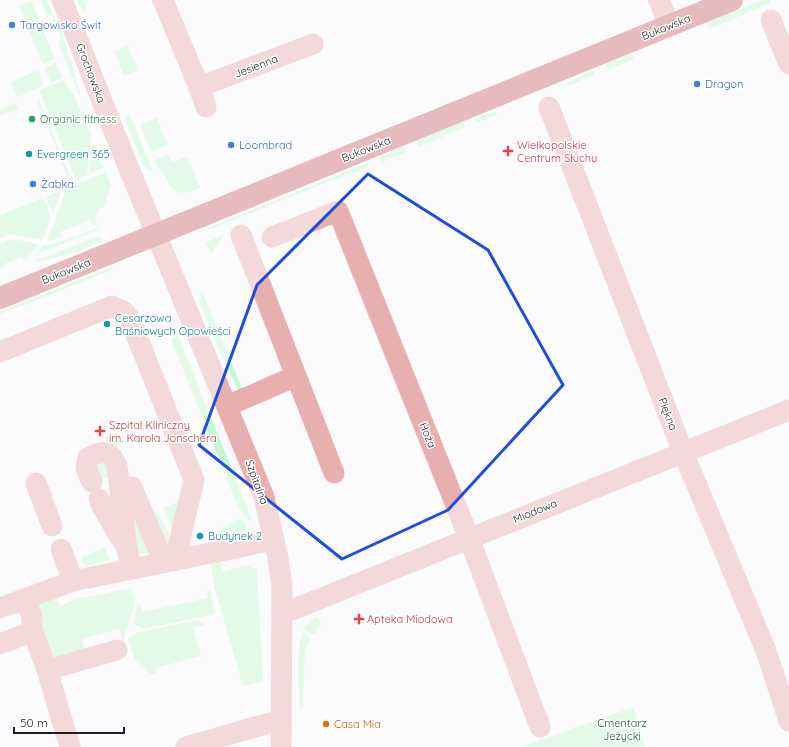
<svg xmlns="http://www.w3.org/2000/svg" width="789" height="747" font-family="Quicksand,sans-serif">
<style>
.green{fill:#c5f8d0}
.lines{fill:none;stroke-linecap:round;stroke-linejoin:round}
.minor{stroke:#e8afaf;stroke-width:21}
.major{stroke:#cf6b6f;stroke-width:22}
.marked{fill:none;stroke:#1d4ed8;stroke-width:3;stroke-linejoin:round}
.shop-dot{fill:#3f7fe0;stroke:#fff;stroke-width:1.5}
.leisure-dot{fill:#2e9e5b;stroke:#fff;stroke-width:1.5}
.health-dot{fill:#e0444e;stroke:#fff;stroke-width:1.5}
.culture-dot{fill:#0f9aa8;stroke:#fff;stroke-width:1.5}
.food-dot{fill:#e8710a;stroke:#fff;stroke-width:1.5}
.labels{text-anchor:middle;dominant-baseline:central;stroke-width:3;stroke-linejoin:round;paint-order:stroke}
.shop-label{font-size:11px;fill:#366cbe;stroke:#fff;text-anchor:start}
.street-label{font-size:11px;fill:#201e25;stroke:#fff}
.leisure-label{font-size:11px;fill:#27864d;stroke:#fff;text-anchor:start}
.health-label{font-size:11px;fill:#be3a42;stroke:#fff;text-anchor:start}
.culture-label{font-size:11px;fill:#0d838f;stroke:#fff;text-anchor:start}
.park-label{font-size:11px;fill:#1a5c31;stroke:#fff}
.food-label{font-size:11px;fill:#c56008;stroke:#fff;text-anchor:start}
</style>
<rect width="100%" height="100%" fill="#fbfbfe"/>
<g class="green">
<path d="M41,0H46C65,30 73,72 84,106L58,42L62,40L52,15L47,17Z"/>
<polygon points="77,0 84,0 86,7 83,12"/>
<polygon points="763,0 770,0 771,3 709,29 707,22"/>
<polygon points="31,1 55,59 43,64 19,6"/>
<polygon points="128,45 138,70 124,76 114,51"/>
<polygon points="631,53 634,59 608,70 606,66 607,63"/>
<polygon points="56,63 63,78 51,83 45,68"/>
<polygon points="38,70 44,86 17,97 11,82"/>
<polygon points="590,70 593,71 595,75 563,88 560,88"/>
<polygon points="64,80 75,97 91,136 87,175 76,180 39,90"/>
<polygon points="39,100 72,181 70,182 37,101"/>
<polygon points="15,103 18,109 0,116 0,109"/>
<polygon points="495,112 498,115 476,123 475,117"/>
<polygon points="130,115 153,172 144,166 129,130 125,117"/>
<polygon points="157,118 168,145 152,152 140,125"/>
<polygon points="461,122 464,123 465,127 419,147 416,139"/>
<polygon points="93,142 104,168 89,174"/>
<polygon points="403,146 406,152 381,162 380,157"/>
<path d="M168,155L172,162L185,157L188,158L200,188C191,192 178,197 171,187C169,183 167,179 165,176C160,170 157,167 155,160Z"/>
<polygon points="367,163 369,167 351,174 333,180 209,230 208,228"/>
<path d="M106,172L111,185L104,207C96,210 94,216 97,224L93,225L90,220L60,232L62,237L47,241L67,188Z"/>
<polygon points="61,191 53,213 46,197"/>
<polygon points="43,198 51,217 43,240 12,234 0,238 0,215"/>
<polygon points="98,228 98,230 34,255 44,245 54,244"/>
<polygon points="225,233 211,255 206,243"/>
<polygon points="98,236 101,237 104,241 67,255 35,262 35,261"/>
<polygon points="12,239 39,244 23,260 22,257 4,264 5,267 0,269 0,243"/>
<polygon points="111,267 112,270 0,315 0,311"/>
<polygon points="201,289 244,393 240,393 227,368 200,303"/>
<polygon points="178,336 246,504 252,520 249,521 238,507 171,339"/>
<polygon points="113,434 127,470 109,447 105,437"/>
<polygon points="101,459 113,469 106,479 98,477 95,463"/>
<polygon points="185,499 175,534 163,508"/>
<polygon points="157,511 172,540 170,546 163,548 149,514"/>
<polygon points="140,516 151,552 133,555 129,522"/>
<polygon points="237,519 245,522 247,531 216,537 214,534"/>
<polygon points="105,547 110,560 87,566 83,562 82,557"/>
<polygon points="220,561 223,572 246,565 257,570 263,681 243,686 215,589 210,562"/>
<path d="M131,588L135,602L123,642L119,629L82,639L86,653C80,654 67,659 61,659C40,657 41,622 38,606L42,600L55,594L60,606L77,599Z"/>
<polygon points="210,590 215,612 212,615 142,629 133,623 138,605 140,604 142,612 208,598 206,591"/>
<polygon points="317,615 321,624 314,635 303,629 310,621"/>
<polygon points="197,620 206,624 193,628 201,656 155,668 156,674 151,675 135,660 128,638 139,632"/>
<path d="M302,632L310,637L311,639L305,650L303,709H300C299,689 296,650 302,632Z"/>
<polygon points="633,707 645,747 522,747"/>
</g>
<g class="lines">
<g class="minor">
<polyline points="62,0 123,154 264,497 278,558 282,587 281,747"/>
<polyline points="163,0 199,87 313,44"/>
<polyline points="659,0 669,25"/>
<polyline points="771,20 789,64"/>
<polyline points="199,87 206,107"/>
<polyline points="549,107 683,452 766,651 789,721"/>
<polyline points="241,235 334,473"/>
<polyline points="272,237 338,211 469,538 540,727"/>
<polyline points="0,352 112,306 123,311 130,319 194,480 175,560"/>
<polyline points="227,406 296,376"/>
<path d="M92,482L86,468L88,458C102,450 110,449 117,466L127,549L131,569"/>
<polyline points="36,483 52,526"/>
<polyline points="132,487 164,563"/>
<polyline points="99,499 103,508 123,542"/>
<polyline points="61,549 73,581"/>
<polyline points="0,608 73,581 274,540"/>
<polyline points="282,614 789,410"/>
<polyline points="32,629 47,670 70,747"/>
<polyline points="0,644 26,634 32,629 32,617 25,599"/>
<polyline points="47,670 117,650"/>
<polyline points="186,747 269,723 281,723"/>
</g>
<polyline class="major" points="0,298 732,0"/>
</g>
<path d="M0 0H789V747H0ZM368,174L488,250L563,385L448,510L342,559L199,445L257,285Z" fill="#fbfbfe" fill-opacity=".55" fill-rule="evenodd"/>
<path class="marked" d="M368,174L488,250L563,385L448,510L342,559L199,445L257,285Z"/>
<g class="shop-dot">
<circle cx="12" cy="25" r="4"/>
<circle cx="697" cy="84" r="4"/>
<circle cx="231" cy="145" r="4"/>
<circle cx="33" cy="184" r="4"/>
</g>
<circle class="leisure-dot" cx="32" cy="119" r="4"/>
<g class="health-dot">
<path d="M506 145h4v4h4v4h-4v4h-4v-4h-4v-4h4z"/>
<path d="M98 425h4v4h4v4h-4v4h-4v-4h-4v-4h4z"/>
<path d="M357 613h4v4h4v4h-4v4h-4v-4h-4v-4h4z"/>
</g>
<g class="culture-dot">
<circle cx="29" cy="154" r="4"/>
<circle cx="107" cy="324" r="4"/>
<circle cx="200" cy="536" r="4"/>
</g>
<circle class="food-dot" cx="326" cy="724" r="4"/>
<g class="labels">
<g class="shop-label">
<text x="20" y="25">Targowisko Świt</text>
<text x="705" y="84">Dragon</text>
<text x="239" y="145">Loombrad</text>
<text x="41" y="184">Żabka</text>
</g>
<g class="street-label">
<text transform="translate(666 27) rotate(-22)">Bukowska</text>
<text transform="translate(256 66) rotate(-21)">Jesienna</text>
<text transform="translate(91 73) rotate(69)">Grochowska</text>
<text transform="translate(366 149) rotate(-22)">Bukowska</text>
<text transform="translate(66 271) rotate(-22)">Bukowska</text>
<text transform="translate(668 414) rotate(69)">Piękna</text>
<text transform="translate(428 435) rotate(68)">Hoża</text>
<text transform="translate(257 482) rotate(70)">Szpitalna</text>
<text transform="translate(535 511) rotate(-22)">Miodowa</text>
</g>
<g class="leisure-label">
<text x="40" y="119">Organic fitness</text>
</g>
<g class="health-label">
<text x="517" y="145">Wielkopolskie<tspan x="517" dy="13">Centrum Słuchu</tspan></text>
<text x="109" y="425">Szpital Kliniczny<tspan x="109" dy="13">im. Karola Jonschera</tspan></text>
<text x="367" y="619">Apteka Miodowa</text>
</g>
<g class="culture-label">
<text x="37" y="154">Evergreen 365</text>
<text x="115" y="318">Cesarzowa<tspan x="115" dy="13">Baśniowych Opowieści</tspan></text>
<text x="208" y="536">Budynek 2</text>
</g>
<g class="park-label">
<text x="622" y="723">Cmentarz<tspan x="622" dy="13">Jeżycki</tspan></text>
</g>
<g class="food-label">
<text x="334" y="724">Casa Mia</text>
</g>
</g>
<path d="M14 727v6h110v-6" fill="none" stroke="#201e25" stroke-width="2"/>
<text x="20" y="727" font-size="12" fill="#201e25" stroke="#ffffff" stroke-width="3" paint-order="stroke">50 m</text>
</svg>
